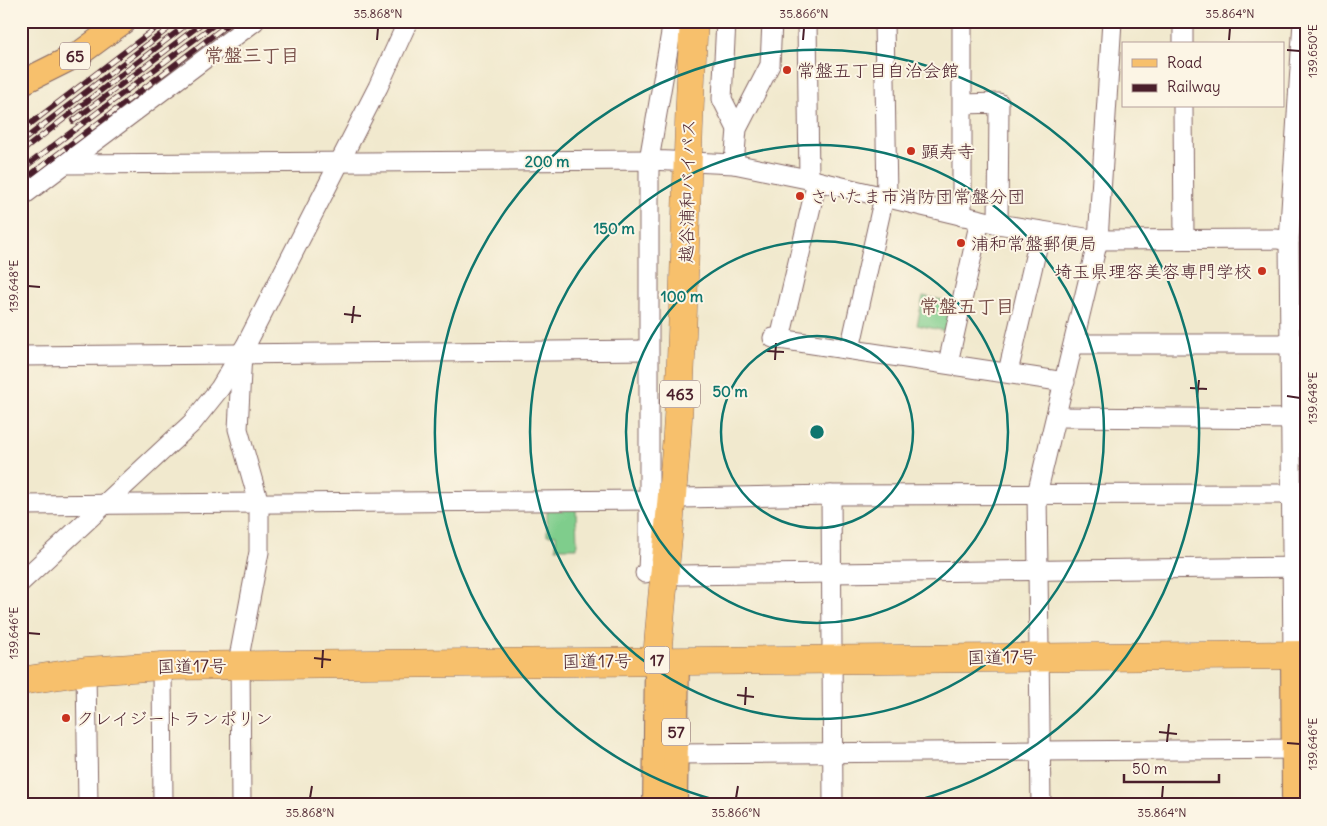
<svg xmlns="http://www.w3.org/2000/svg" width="1327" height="826" font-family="Delius,'Klee One',sans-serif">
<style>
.green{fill:#7fcd8c;stroke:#64765c}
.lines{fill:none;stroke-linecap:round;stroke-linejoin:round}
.minor-casing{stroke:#846664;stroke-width:21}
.major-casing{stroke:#846664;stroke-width:26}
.highway-casing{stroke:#846664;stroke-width:29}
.minor{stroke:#fff;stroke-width:19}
.major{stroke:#f7c06c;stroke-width:24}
.highway{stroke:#f7c06c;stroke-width:28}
.rail-casing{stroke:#4a1f2b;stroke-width:5.5}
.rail{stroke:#fcf5e5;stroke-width:4;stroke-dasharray:11;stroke-linecap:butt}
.ticks{fill:none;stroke:#4a1f2b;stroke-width:2}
.ring{fill:none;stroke:#0f766e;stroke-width:2.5}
.poi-dot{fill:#c8321e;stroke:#fcf5e5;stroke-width:2}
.labels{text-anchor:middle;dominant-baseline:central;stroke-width:4;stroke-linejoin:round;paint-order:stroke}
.shield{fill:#fcf5e5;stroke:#7f5f63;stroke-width:1}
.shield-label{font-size:16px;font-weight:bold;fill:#4a1f2b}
.poi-label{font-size:18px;fill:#4a1f2b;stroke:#fcf5e5;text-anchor:start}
.street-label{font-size:18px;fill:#4a1f2b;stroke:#fcf5e5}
.neighbourhood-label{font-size:19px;font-weight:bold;fill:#79504a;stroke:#fcf5e5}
.centre{fill:#0f766e;stroke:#fcf5e5;stroke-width:2.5}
.ring-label{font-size:15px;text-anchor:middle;font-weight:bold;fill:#0f766e;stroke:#fcf5e5;stroke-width:4;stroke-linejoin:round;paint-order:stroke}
.neatline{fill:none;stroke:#4a1f2b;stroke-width:2}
.ticks-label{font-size:12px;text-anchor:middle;fill:#4a1f2b}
</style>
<rect width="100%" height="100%" fill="#fcf5e5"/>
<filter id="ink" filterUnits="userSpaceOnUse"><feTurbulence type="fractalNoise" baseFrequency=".02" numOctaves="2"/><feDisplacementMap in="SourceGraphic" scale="10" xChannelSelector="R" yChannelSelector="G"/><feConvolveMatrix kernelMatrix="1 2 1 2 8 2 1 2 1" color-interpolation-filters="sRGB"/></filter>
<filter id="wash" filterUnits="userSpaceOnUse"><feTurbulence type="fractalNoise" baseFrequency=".0096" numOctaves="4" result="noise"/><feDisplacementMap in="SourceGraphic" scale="20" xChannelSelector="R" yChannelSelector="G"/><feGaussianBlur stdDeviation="1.12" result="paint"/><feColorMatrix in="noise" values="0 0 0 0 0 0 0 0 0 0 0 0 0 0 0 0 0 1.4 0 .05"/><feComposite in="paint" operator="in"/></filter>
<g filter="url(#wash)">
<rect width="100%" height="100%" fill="#f1e9ce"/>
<g class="green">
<polygon points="923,296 956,303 950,332 917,325"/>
<polygon points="547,507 576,507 577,548 556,548 556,535 547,535"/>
</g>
</g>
<g filter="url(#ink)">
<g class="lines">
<defs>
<g id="minor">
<polyline points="673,21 649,160 734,164 817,181 998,224 1098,240 1277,239 1289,241"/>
<polyline points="726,21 722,99 737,129"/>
<polyline points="807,21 809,179"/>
<polyline points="884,21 887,197"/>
<polyline points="1183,21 1183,44"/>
<polyline points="963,104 999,103 998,224"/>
<polyline points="1183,106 1184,239"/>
<polyline points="65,164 649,160 649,548 648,570 645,573"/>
<polyline points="734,164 737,129 770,65 772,21"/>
<polyline points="21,197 255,21"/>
<polyline points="962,216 962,21"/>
<polyline points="773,338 1065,382"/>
<polyline points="780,339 817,181"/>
<polyline points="1074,344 1306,344"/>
<polyline points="850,349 884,197"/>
<polyline points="21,356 648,350"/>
<polyline points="948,363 980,220"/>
<polyline points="1008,372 1041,231"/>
<polyline points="1056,417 1306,419"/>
<polyline points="831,495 833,805"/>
<polyline points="682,498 831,495 1306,494"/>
<polyline points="21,505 648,500"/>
<polyline points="680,575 1306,567"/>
<polyline points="21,582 192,423 220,388 246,345 378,87 408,21"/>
<polyline points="1293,655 1289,241 1303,21"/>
<polyline points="162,666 163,805"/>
<polyline points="86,671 88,805"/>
<polyline points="676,754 1306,749"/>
<polyline points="241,805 240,652 259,552 259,503 238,429 242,353"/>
<polyline points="1041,805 1037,494 1098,240 1112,21"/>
</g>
<g id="major">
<polyline points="21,83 79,54 124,21"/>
<polyline points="1293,655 1294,805"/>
<polyline points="655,805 657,660"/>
<polyline points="675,805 677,660"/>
</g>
<g id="highway">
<path d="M657,660C663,573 675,487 679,400C686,274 686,147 694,21"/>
<polyline points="21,681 86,671 162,666 1306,655"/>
</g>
</defs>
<use href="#minor" class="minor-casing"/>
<use href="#major" class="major-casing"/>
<use href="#highway" class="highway-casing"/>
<use href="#minor" class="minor"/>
<use href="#major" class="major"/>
<use href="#highway" class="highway"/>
<defs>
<g id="rail">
<polyline points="73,121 205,21"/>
<polyline points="21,131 165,21"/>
<polyline points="21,142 178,21"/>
<polyline points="21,152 191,21"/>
<polyline points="21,170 219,21"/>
<polyline points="21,182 232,21"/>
</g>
</defs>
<use href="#rail" class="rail-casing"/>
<use href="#rail" class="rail"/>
</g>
</g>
<path class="ticks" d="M377,40L378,28M803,40L804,28M1229,40L1230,28M1287,50L1300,51M28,286L40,287M344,314L361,316M352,323L354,306M767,351L784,352M775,360L776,343M1190,388L1207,389M1287,396L1300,398M1197,397L1199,380M28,633L40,634M314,658L331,660M322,668L323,650M737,695L754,697M745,705L746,687M1159,732L1177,734M1167,742L1169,724M1287,743L1300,744M310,798L312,786M736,798L738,786M1162,798L1163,786"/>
<g class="ring">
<circle cx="817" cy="432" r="96"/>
<circle cx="817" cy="432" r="191"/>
<circle cx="817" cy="432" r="287"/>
<path d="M731 804A382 382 0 1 1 903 804"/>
</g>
<g class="poi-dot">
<circle cx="787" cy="70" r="5"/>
<circle cx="911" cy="151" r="5"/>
<circle cx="800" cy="196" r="5"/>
<circle cx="961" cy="243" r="5"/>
<circle cx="1262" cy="271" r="5"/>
<circle cx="66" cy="718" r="5"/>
</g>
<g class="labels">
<g class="shield">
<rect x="60" y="42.5" width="30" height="27" rx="4"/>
<rect x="660" y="380.5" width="40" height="27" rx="4"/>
<rect x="644.5" y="646.5" width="25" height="27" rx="4"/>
<rect x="662" y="718.5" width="28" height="27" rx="4"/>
</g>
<g class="shield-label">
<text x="75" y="56">65</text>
<text x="680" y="394">463</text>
<text x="657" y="660">17</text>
<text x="676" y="732">57</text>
</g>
<g class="poi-label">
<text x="797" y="70">常盤五丁目自治会館</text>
<text x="921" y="151">顕寿寺</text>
<text x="810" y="196">さいたま市消防団常盤分団</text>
<text x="971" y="243">浦和常盤郵便局</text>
<text x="1252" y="271" text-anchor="end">埼玉県理容美容専門学校</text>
<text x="76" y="718">クレイジートランポリン</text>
</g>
<g class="street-label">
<text transform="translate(687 191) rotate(-89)">越谷浦和バイパス</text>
<text transform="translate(1002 657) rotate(-1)">国道17号</text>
<text transform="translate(597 661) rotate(-1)">国道17号</text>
<text transform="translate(192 666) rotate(-1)">国道17号</text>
</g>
<g class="neighbourhood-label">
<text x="252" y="55">常盤三丁目</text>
<text x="967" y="306">常盤五丁目</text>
</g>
</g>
<circle cx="817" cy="432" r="8" class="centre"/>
<g class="ring-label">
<text x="547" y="167">200 m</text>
<text x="614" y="234">150 m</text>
<text x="682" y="302">100 m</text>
<text x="730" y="397">50 m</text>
</g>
<rect width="1327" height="826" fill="none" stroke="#fcf5e5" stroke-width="55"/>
<rect x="1122" y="42" width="162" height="65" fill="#fcf5e5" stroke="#b59f9b"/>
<rect x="1132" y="59" width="25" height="8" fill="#f7c06c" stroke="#b59f9b"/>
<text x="1167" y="68" font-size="15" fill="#4a1f2b">Road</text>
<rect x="1132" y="84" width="25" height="8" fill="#4a1f2b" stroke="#b59f9b"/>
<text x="1167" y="92" font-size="15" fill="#4a1f2b">Railway</text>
<path d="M1124 774v8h95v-8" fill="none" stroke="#4a1f2b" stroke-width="2.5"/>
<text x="1132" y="774" font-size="15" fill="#4a1f2b" stroke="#fcf5e5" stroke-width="4" paint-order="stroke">50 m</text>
<rect x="28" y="28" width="1272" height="770" class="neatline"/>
<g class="ticks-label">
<text x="378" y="18">35.868°N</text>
<text x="804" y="18">35.866°N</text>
<text x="1230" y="18">35.864°N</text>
<text transform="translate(1313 51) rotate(-90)" y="4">139.650°E</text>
<text transform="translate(14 286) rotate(-90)" y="4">139.648°E</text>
<text transform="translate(1313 398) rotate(-90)" y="4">139.648°E</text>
<text transform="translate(14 633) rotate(-90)" y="4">139.646°E</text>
<text transform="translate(1313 744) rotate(-90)" y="4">139.646°E</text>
<text x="310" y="817">35.868°N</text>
<text x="736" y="817">35.866°N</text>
<text x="1162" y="817">35.864°N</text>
</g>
</svg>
